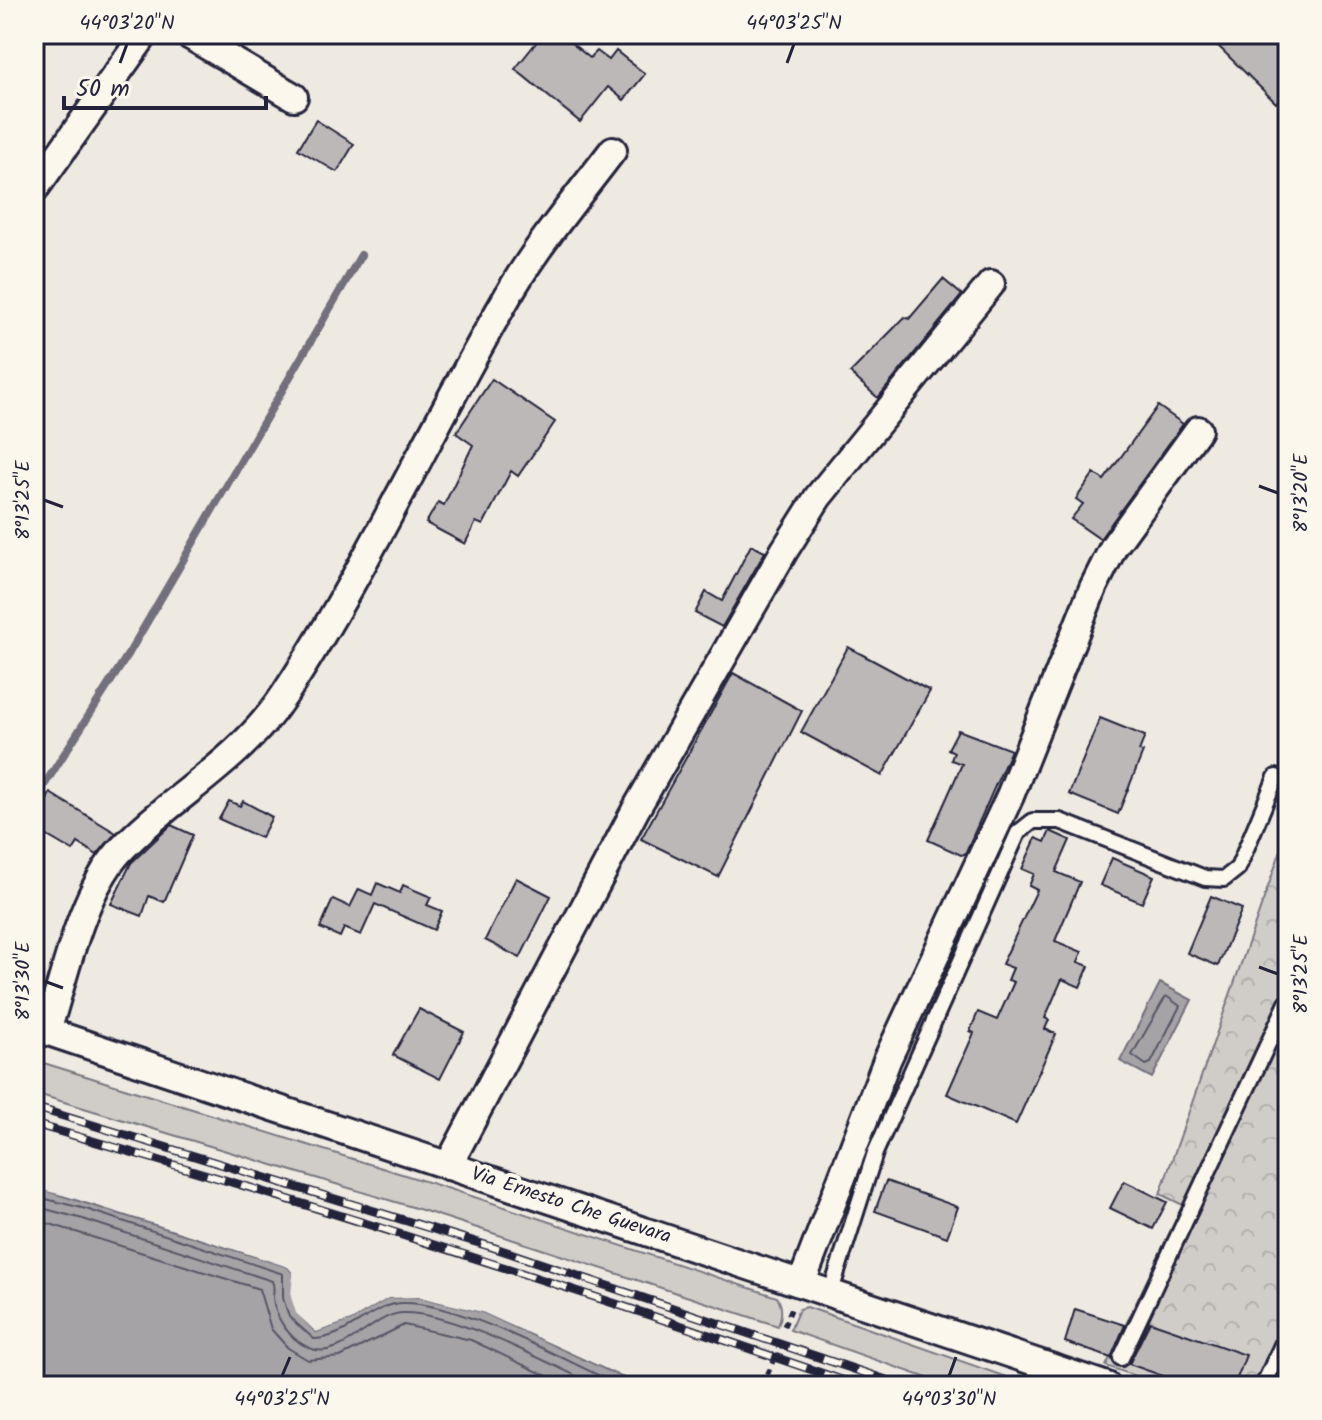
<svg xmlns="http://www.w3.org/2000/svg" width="1322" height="1420" font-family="Kalam,sans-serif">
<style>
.grass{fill:#d0cdc9;stroke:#797882;stroke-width:2}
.forest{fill:url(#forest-crowns);stroke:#797882;stroke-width:2}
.water{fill:#a6a3a7;stroke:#716f7c;stroke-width:2}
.pier{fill:#eeeae2}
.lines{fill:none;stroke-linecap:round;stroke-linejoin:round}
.shore{stroke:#575666;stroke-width:2}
.stream{stroke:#716f7c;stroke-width:8}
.building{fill:#bcb8b8;stroke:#22223b;stroke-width:2}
.lane-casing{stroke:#22223b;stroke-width:20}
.street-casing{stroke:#22223b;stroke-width:32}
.path{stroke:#22223b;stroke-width:5;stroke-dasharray:6 6;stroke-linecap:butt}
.lane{stroke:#fbf7ec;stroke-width:14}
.street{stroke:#fbf7ec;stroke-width:26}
.rail-casing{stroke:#22223b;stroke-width:9}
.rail{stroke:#fbf7ec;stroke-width:6;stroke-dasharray:18;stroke-linecap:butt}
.ticks{fill:none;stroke:#22223b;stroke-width:3}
.labels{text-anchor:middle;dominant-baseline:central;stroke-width:8;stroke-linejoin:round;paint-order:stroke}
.street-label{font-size:20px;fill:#22223b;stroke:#fbf7ec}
.neatline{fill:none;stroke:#22223b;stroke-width:3}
.ticks-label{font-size:20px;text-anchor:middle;fill:#22223b}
</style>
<defs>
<pattern id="forest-crowns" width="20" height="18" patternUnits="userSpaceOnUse" patternTransform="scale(2)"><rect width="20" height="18" fill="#d0cdc9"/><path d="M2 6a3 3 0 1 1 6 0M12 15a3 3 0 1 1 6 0" fill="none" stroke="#b2b0ae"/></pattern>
</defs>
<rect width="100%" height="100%" fill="#eeeae2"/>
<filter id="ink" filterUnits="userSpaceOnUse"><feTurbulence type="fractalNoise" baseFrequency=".0125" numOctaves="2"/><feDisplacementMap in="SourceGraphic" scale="16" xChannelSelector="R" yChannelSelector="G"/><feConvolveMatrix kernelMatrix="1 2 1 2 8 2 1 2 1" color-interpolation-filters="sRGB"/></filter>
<g filter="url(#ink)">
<g class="grass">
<path d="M34,1060L450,1189L777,1297C783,1307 782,1315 778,1326L422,1210L34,1093Z"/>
<polygon points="807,1307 1032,1386 950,1386 790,1330 799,1309"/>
</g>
<polygon class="forest" points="1288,830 1288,1386 1165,1386 1106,1366 1183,1205 1160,1194"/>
<g class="water">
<polygon points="1160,983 1192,1000 1152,1078 1120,1061"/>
<path d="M34,1187L288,1267L293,1273C294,1306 290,1308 316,1332L351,1320L388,1298L419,1297L482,1312L641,1386H34Z"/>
</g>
<polygon class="pier" points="34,1183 89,1197 290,1264 297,1272 295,1296 300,1311 317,1327 349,1317 387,1294 420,1293 483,1308 644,1386 482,1312 419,1297 388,1298 351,1320 316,1332 296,1313 291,1297 293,1273 288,1267 88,1201 42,1190 34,1187"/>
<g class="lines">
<g class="shore">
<polygon points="1166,996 1180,1006 1151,1063 1146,1065 1132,1055"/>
<path d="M34,1196L86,1209L283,1274V1298L289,1317L314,1339C350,1338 372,1303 404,1303C462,1303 566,1361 621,1386"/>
<path d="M34,1206L83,1219L272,1281C275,1287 273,1291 273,1298C275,1318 289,1338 307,1347C341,1364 372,1314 402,1313C452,1311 550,1364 597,1386"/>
<polyline points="34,1219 259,1289 271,1329 288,1348 308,1360 340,1357 404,1325 471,1340 568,1386"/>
</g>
<polyline class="stream" points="34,801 129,653 361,255"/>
</g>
<g class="building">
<polygon points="543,34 560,34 590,58 597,51 609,60 616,51 645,74 624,100 608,87 580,122 515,69"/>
<polygon points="1206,34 1268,34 1288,53 1288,90 1276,103"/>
<polygon points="316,120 354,144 337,172 298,149"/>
<polygon points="943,279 962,295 878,398 850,373 905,317 909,319"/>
<polygon points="492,379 555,422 518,476 511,471 483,525 476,522 465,544 426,523 438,502 444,505 473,445 456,433"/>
<polygon points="1158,406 1183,424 1100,539 1071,519 1083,504 1076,499 1094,473 1104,480"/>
<polygon points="751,545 765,552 722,627 695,613 706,592 722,601"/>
<polygon points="848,647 930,691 882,776 801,732"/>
<polygon points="733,673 802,711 718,877 641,839"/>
<polygon points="1100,718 1145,736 1139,751 1143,752 1118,814 1069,794"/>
<polygon points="958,730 1011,750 965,854 961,855 928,840 962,764 951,760 954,752 948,749"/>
<polygon points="50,793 116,833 97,855 78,843 73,851 34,828"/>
<polygon points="229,801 240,806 243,801 272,817 261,838 219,819"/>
<polygon points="171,825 193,835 164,902 149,896 142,916 111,904 131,863"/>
<polygon points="1050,831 1070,840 1056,872 1080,882 1055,941 1082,952 1078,962 1089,966 1080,987 1062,979 1045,1018 1049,1020 1045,1029 1056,1034 1016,1124 947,1094 974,1033 970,1031 978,1012 997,1020 1014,982 1008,980 1013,968 1002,964 1037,890 1029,886 1034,874 1022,869 1036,838 1045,842"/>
<polygon points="1112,858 1154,876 1142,903 1100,885"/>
<polygon points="516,878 551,896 520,958 485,940"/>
<polygon points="377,883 400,893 403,885 431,897 427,905 442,911 434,930 375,904 361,935 344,928 340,937 320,928 333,899 350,907 359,889 372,895"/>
<polygon points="1211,896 1242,909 1218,966 1187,953"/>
<polygon points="419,1009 464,1032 440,1079 393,1055"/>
<polygon points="886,1181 958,1207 947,1237 875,1211"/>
<polygon points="1124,1181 1167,1202 1153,1229 1110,1208"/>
<polygon points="1075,1309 1125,1325 1111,1358 1065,1342"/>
<polygon points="1150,1322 1246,1355 1234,1386 1191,1386 1129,1364"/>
</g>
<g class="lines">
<defs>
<g id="lane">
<polyline points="831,1291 875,1153 1018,833 1033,821 1060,821 1205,878 1224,879 1238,868 1276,777"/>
<polyline points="1121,1358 1288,1001"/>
<polyline points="1263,1386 1288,1332"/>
</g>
<g id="street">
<polyline points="187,34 294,97"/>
<polyline points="34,190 145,34"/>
<polyline points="34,1027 1107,1386"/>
<path d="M47,1031C65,976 80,896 119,852C172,795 239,764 285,694C370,564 434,421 513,287C542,239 579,195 613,150"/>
<polyline points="448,1166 636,809 784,551 818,497 991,284"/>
<polyline points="802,1282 887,1060 1010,796 1093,588 1114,546 1198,430"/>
</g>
</defs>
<use href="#lane" class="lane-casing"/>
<use href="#street" class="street-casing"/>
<g class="path">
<polyline points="784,1326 793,1305"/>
<polyline points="763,1386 773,1361"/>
</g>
<use href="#lane" class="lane"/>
<use href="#street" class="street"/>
<defs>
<g id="rail">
<polyline points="34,1107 492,1247 904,1386"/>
<path d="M34,1124C311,1203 586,1292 859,1386"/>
</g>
</defs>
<use href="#rail" class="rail-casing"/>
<use href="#rail" class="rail"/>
</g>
</g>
<path class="ticks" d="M120,63L127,44M787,63L794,44M1259,486L1278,493M44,500L63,507M1259,967L1278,974M44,981L63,988M282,1376L290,1357M949,1376L956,1357"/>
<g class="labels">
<g class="street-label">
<text transform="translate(571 1206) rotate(18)">Via Ernesto Che Guevara</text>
</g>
</g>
<rect width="1322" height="1420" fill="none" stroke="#fbf7ec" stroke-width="88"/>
<path d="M64 96v12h202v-12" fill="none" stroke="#22223b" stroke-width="4"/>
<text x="76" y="96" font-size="24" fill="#22223b" stroke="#fbf7ec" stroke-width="6" paint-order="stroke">50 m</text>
<rect x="44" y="44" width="1234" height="1332" class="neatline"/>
<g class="ticks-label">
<text x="127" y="29">44°03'20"N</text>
<text x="794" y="29">44°03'25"N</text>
<text transform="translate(1300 493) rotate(-90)" y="7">8°13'20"E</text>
<text transform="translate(22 500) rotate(-90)" y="7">8°13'25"E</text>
<text transform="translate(1300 974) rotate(-90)" y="7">8°13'25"E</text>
<text transform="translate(22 981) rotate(-90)" y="7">8°13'30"E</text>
<text x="282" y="1405">44°03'25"N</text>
<text x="949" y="1405">44°03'30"N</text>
</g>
</svg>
